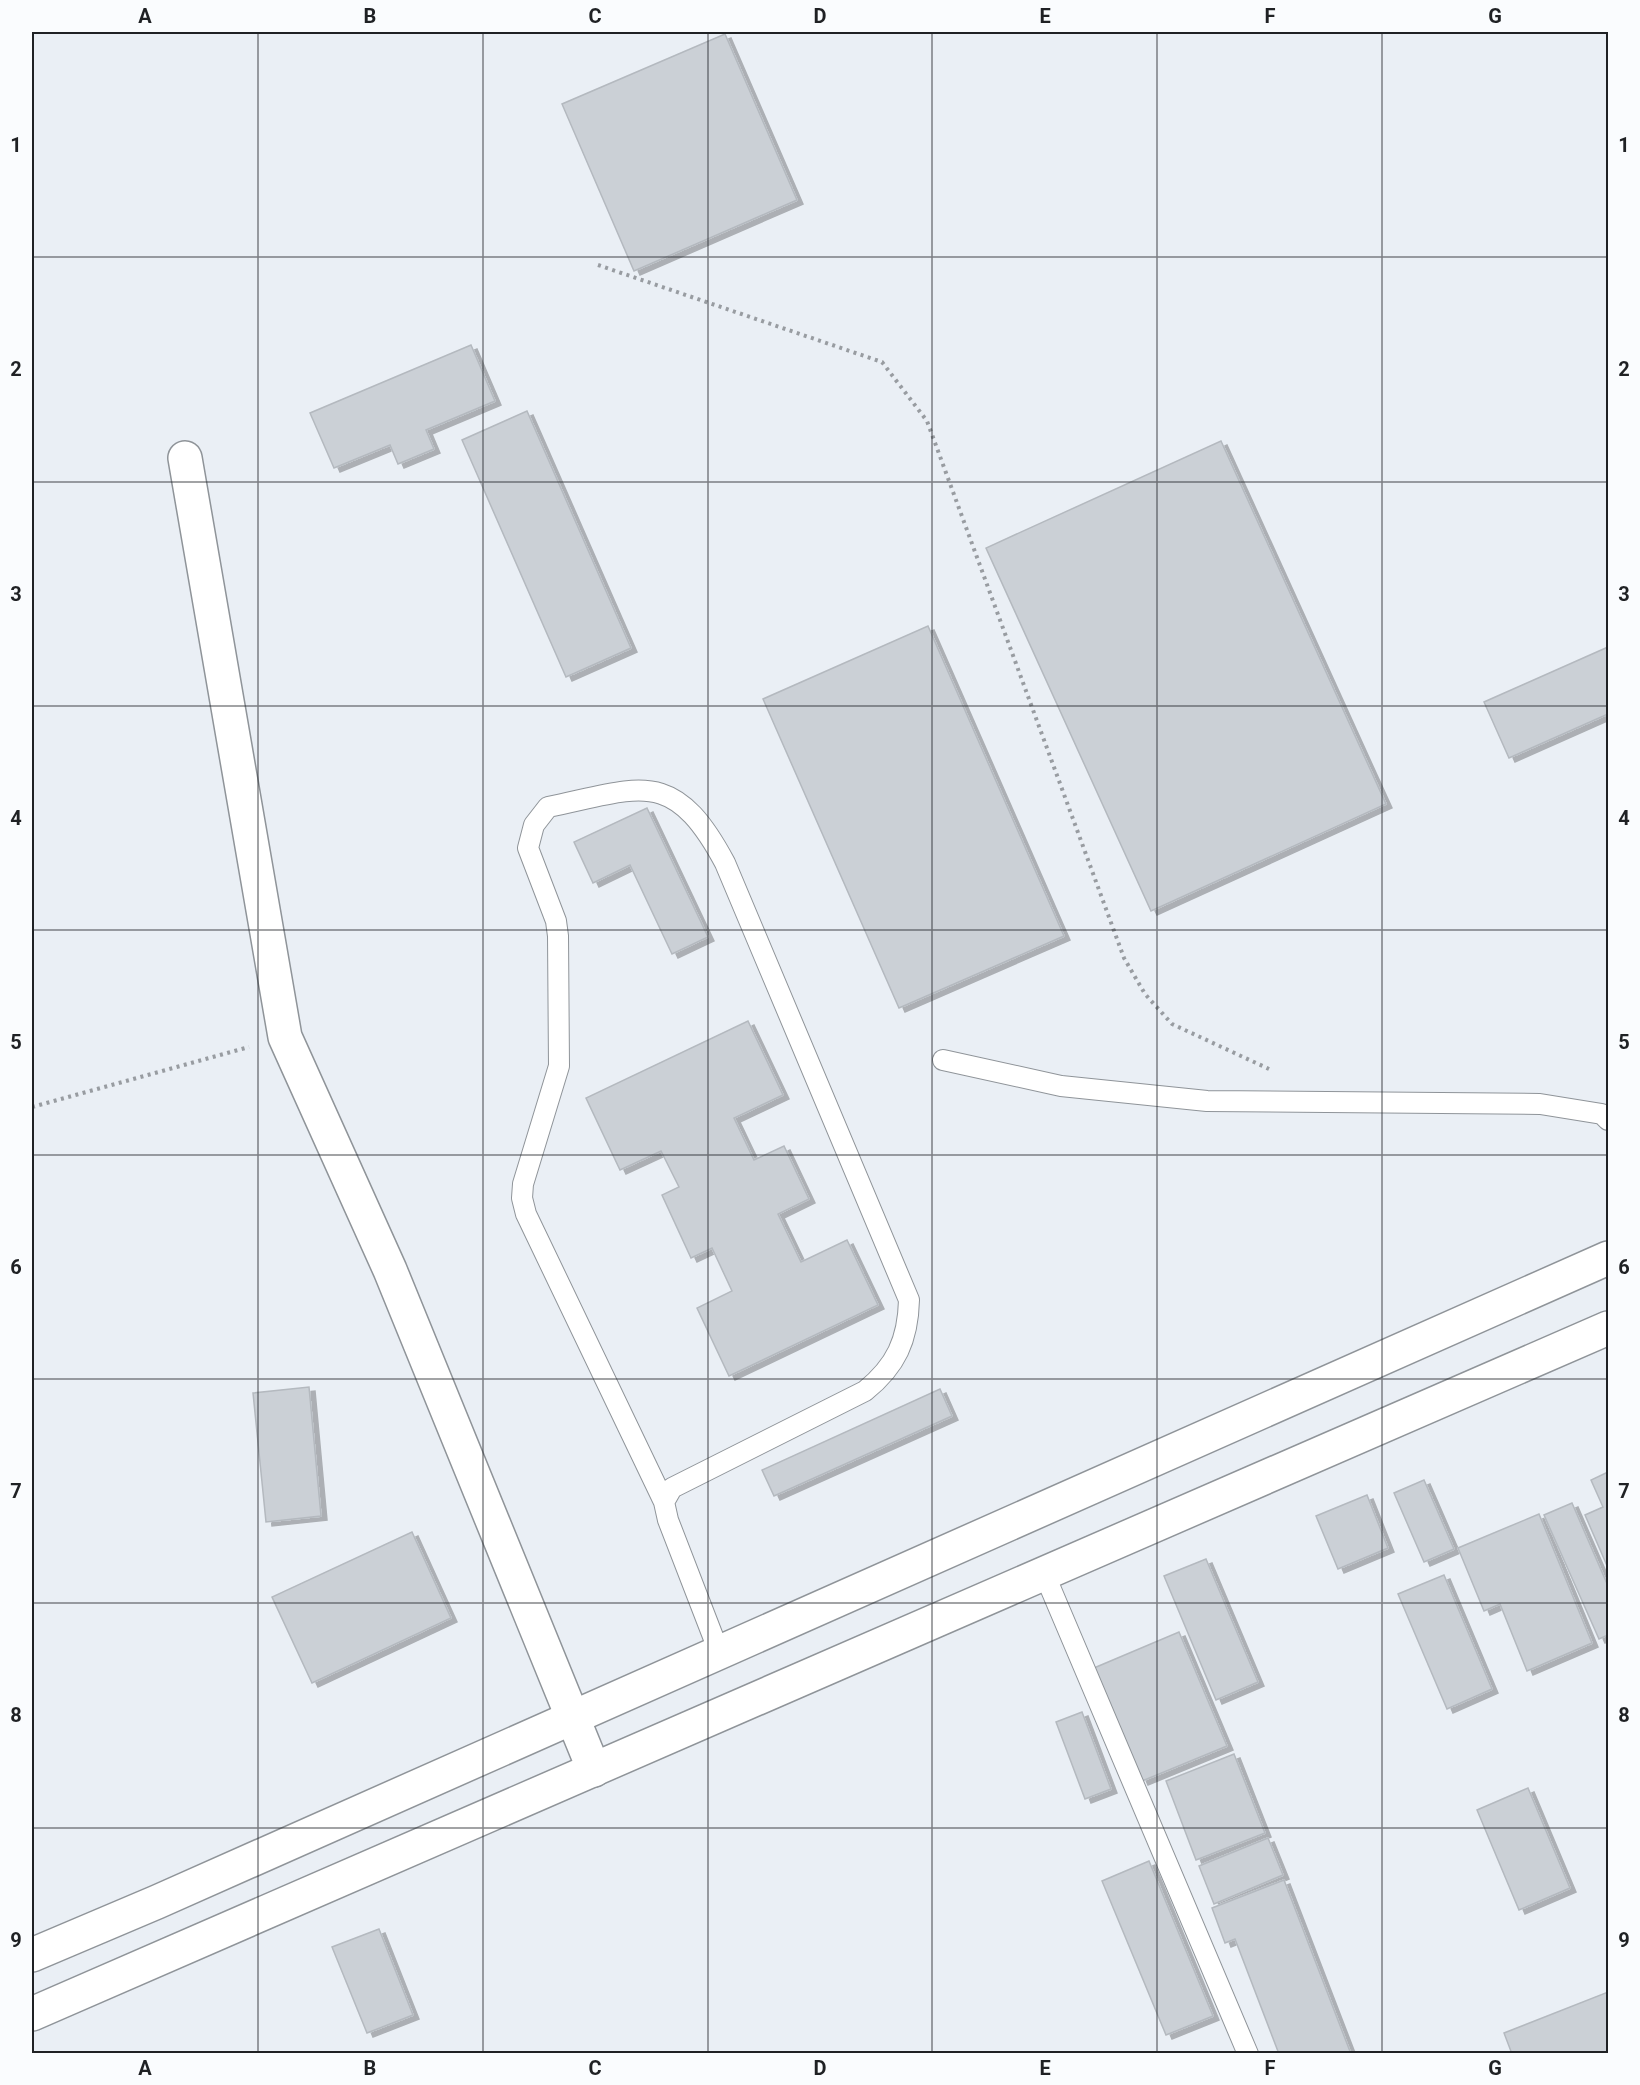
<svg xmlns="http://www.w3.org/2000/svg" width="1640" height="2085" font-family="Roboto,sans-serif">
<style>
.building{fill:#cbd0d6;stroke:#b4b9bf;stroke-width:1.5;filter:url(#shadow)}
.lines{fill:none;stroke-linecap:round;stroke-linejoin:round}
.service-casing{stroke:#8f9499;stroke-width:22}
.minor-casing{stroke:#8f9499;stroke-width:36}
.tertiary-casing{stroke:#8f9499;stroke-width:36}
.path{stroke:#989ca1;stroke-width:4;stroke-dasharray:3 4.5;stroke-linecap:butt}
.service{stroke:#fff;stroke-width:20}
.minor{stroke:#fff;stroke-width:33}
.tertiary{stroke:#fff;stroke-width:33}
.grid{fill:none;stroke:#1f2124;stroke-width:1.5;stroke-opacity:0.55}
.neatline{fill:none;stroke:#1f2124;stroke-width:2}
.grid-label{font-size:20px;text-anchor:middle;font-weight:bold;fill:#1f2124}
</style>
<defs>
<filter id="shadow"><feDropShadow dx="6" dy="4" stdDeviation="0" flood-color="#0004"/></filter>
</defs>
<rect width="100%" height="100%" fill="#eaeff5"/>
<g class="building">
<polygon points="725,34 797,200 634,271 562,104"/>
<polygon points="471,345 495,401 426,430 434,449 398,464 390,445 334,468 310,413"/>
<polygon points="527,411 631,648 566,677 462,440"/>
<polygon points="1221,441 1386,804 1151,911 986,548"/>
<polygon points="928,626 1064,936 899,1008 763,699"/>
<polygon points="1608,647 1608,714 1509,758 1484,702"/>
<polygon points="647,808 708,937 672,954 630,865 593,883 574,842"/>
<polygon points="748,1021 783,1095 734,1118 754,1160 784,1146 809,1199 778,1214 801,1262 847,1240 878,1305 729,1376 697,1308 732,1291 712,1248 691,1258 662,1195 679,1187 661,1151 620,1170 586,1098"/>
<polygon points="309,1387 321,1516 266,1522 253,1393"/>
<polygon points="940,1389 952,1416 774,1496 762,1470"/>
<polygon points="1608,1472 1608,1568 1585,1515 1603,1507 1591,1480"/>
<polygon points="1424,1480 1454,1549 1424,1562 1394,1493"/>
<polygon points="1367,1495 1388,1548 1338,1569 1316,1516"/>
<polygon points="1572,1503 1608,1586 1608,1635 1599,1639 1544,1515"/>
<polygon points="1539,1514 1592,1643 1527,1671 1500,1604 1484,1611 1458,1548"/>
<polygon points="412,1532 451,1618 312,1683 272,1597"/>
<polygon points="1206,1559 1258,1682 1216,1700 1164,1576"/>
<polygon points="1444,1575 1492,1689 1447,1709 1398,1594"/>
<polygon points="1179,1632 1227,1746 1142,1781 1094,1668"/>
<polygon points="1082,1712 1111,1789 1085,1799 1056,1722"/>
<polygon points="1234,1754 1265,1833 1196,1860 1166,1781"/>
<polygon points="1528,1788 1570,1888 1519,1910 1477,1810"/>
<polygon points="1268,1838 1283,1875 1214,1904 1199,1866"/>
<polygon points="1149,1861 1213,2016 1166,2035 1102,1881"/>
<polygon points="1284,1880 1351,2054 1279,2054 1235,1939 1225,1943 1212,1908"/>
<polygon points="379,1929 413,2015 367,2033 332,1947"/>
<polygon points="1608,1992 1608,2054 1512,2054 1504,2033"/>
</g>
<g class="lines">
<defs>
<g id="service">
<polyline points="943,1060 1061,1086 1207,1101 1540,1104 1602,1114 1608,1120"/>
<path d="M664,1502L526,1214L522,1198L523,1184L559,1066L558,936L556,921L528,848L534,825L548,807C641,788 673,766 725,863L909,1300C908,1340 896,1366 865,1391L672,1488L664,1502L668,1520L719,1652"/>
<polyline points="1044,1573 1248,2054"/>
</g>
<polyline id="minor" points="185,458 285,1037 390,1270 594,1770"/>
<g id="tertiary">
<polyline points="32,1955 157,1902 1608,1258"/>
<polyline points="32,2014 1608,1328"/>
</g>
</defs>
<use href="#service" class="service-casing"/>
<use href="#minor" class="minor-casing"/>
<use href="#tertiary" class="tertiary-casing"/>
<g class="path">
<polyline points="598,265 882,362 927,421 1124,958 1145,994 1172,1024 1269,1069"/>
<polyline points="32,1107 249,1047"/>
</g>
<use href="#service" class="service"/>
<use href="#minor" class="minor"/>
<use href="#tertiary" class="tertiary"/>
</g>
<path class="grid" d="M258,32V2054M483,32V2054M708,32V2054M932,32V2054M1157,32V2054M1382,32V2054M32,257H1608M32,482H1608M32,706H1608M32,930H1608M32,1155H1608M32,1379H1608M32,1603H1608M32,1828H1608"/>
<rect width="1640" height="2085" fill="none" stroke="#fafcfe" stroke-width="66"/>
<rect x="33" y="33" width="1574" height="2019" class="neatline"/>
<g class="grid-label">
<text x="145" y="23">A</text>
<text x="370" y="23">B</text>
<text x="595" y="23">C</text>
<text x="820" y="23">D</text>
<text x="1045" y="23">E</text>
<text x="1270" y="23">F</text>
<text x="1495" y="23">G</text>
<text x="16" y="152">1</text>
<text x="1624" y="152">1</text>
<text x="16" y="376">2</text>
<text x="1624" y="376">2</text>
<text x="16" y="601">3</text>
<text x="1624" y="601">3</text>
<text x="16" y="825">4</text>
<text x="1624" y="825">4</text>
<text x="16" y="1049">5</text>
<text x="1624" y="1049">5</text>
<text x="16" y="1274">6</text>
<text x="1624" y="1274">6</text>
<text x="16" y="1498">7</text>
<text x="1624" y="1498">7</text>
<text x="16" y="1722">8</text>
<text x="1624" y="1722">8</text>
<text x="16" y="1947">9</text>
<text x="1624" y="1947">9</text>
<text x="145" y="2075">A</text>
<text x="370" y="2075">B</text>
<text x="595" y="2075">C</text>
<text x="820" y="2075">D</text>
<text x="1045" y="2075">E</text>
<text x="1270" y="2075">F</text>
<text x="1495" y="2075">G</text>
</g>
</svg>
